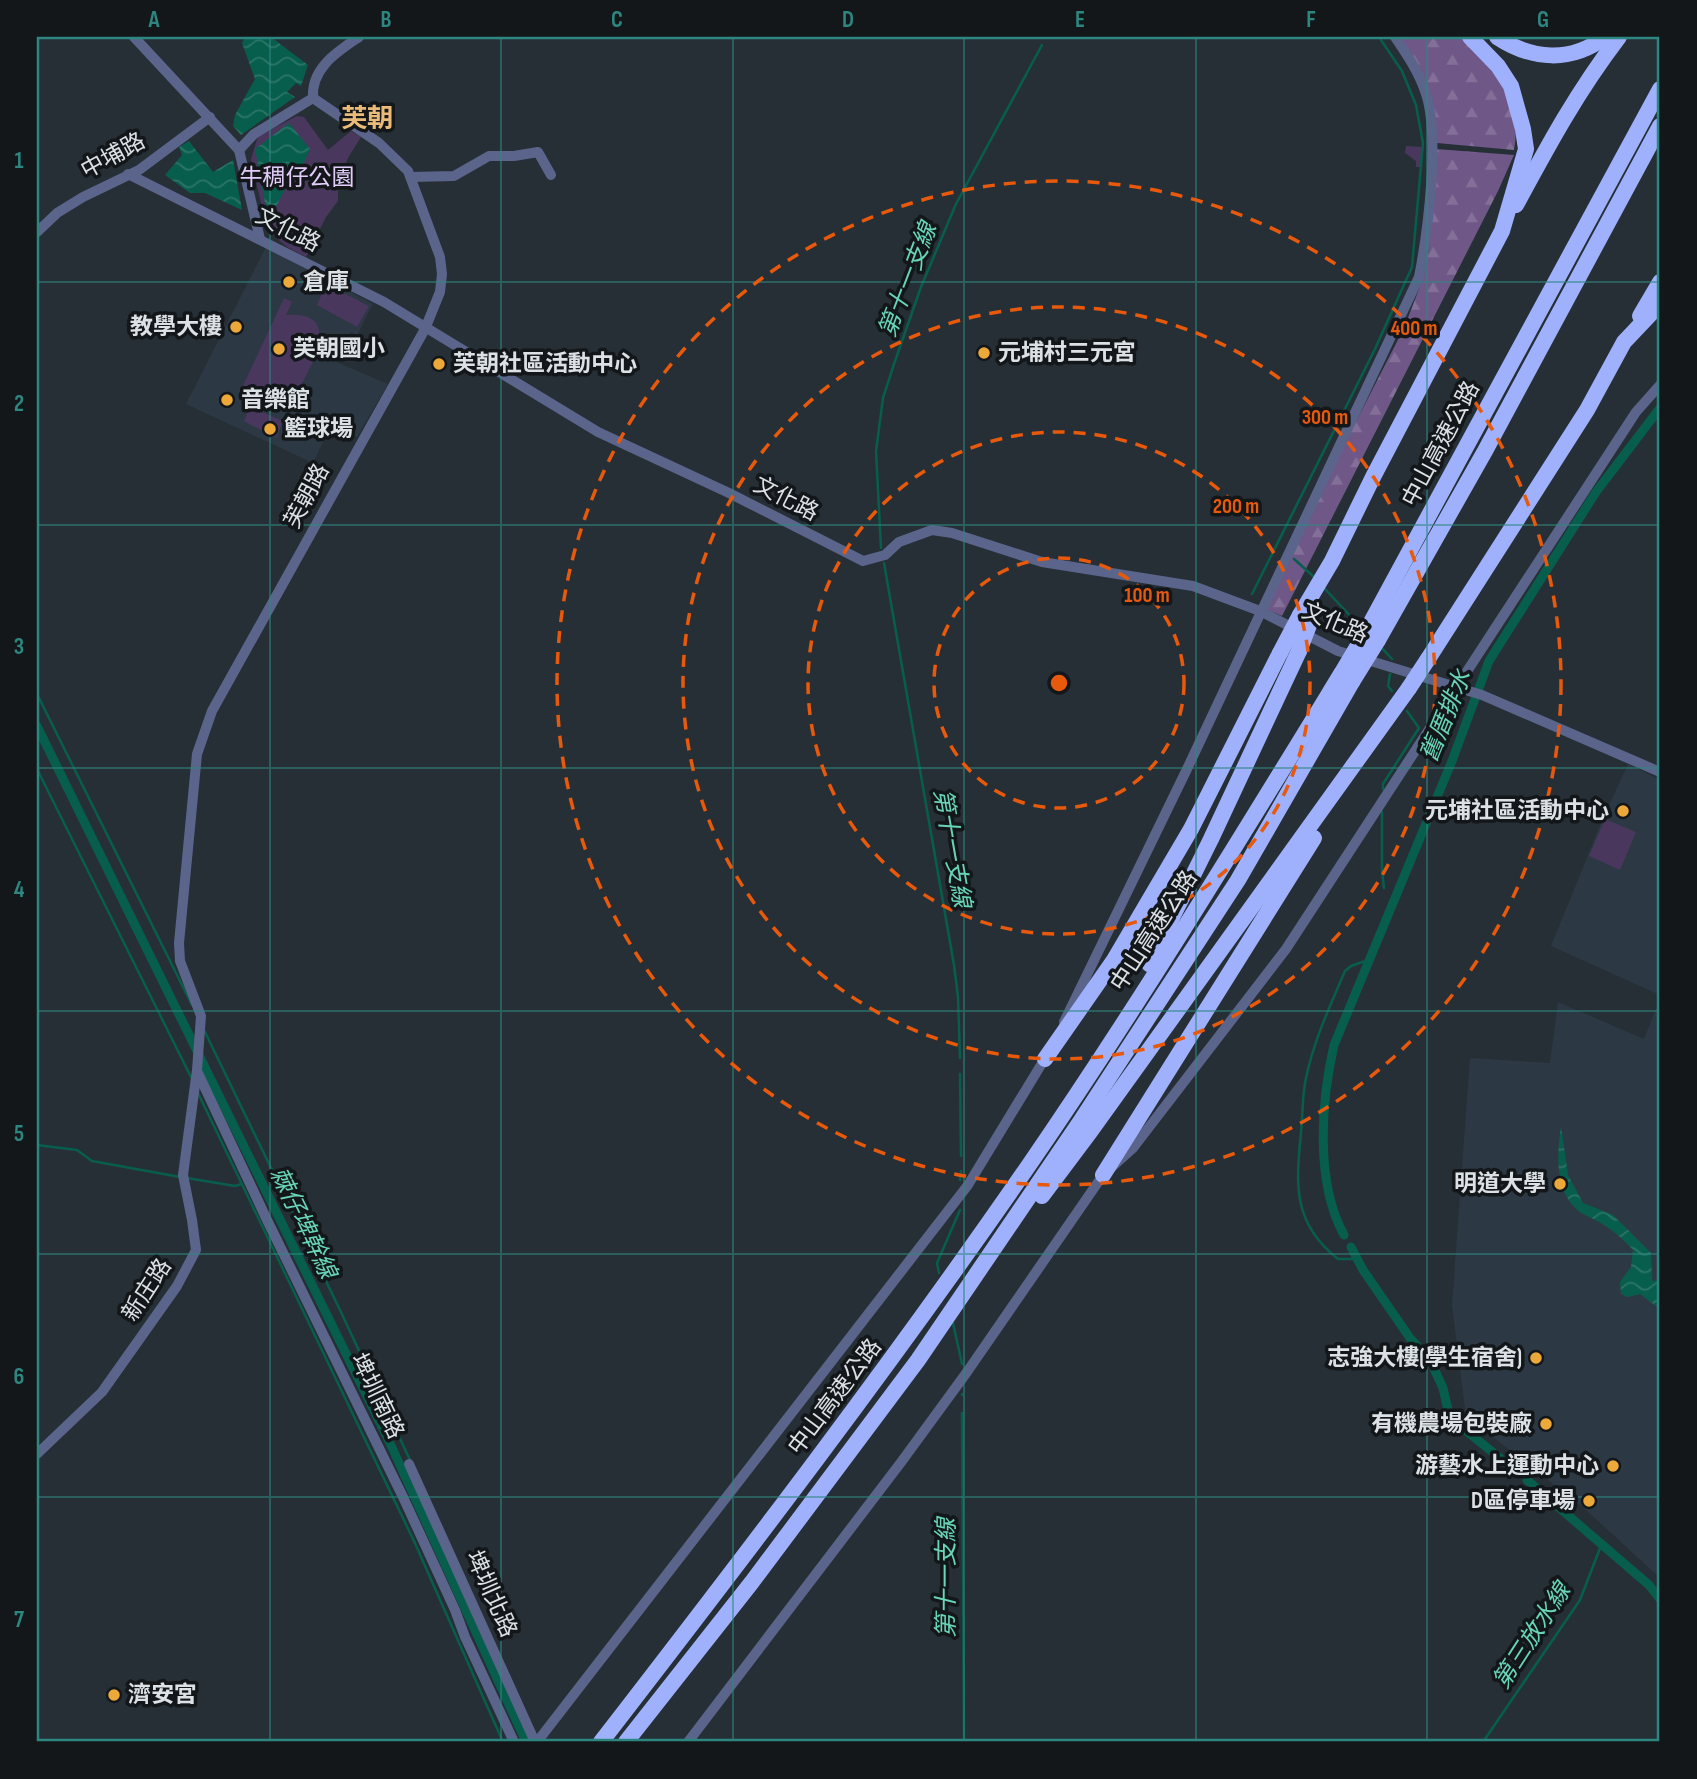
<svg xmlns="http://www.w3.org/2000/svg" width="1697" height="1779" font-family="'Sofia Sans Condensed','Noto Sans TC',sans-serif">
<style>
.built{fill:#2c3944}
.green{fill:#4a375d}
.forest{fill:url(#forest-firs)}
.water{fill:url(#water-waves)}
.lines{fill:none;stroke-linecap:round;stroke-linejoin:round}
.stream{stroke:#085e4d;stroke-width:2.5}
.canal{stroke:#085e4d;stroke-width:9}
.minor{stroke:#5b658b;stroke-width:10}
.highway{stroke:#9fb1fd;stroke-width:16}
.highway-bridge{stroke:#9fb1fd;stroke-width:16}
.grid{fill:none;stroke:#2e8680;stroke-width:2;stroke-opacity:0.55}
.ring{fill:none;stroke:#e8590c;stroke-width:3.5;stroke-dasharray:12 9}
.poi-dot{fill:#eca93a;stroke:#13171a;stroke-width:2.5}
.labels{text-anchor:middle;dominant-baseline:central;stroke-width:7;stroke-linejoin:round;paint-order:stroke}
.street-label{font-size:23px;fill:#dbe1e5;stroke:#13171a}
.park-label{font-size:23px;fill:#e2cdfa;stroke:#13171a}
.poi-label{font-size:23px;font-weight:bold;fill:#dbe1e5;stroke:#13171a;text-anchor:start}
.water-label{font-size:24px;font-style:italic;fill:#68d5b9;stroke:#13171a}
.quarter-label{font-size:26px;font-weight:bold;fill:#eabb78;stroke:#13171a}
.centre{fill:#e8590c;stroke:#13171a;stroke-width:3.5}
.ring-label{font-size:21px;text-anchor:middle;font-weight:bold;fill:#e8590c;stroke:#13171a;stroke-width:7;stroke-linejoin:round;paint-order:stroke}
.neatline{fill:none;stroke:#2e8680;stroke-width:2.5}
.grid-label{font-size:23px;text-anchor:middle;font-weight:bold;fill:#2e8680}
</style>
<defs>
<pattern id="forest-firs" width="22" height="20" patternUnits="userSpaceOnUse" patternTransform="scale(1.75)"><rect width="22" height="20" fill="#6f5787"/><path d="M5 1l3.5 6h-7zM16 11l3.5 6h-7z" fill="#836f98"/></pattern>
<pattern id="water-waves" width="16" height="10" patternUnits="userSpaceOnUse" patternTransform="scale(1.75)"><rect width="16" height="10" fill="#085e4d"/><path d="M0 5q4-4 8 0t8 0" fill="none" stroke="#2b7566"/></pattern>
</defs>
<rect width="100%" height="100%" fill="#262f36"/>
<g class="built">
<polygon points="266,247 373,304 357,335 351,332 336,362 388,384 357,437 331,425 313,463 186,404"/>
<polygon points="1628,764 1660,780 1660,995 1551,946 1604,816"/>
<polygon points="1660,999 1660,1578 1584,1508 1466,1416 1452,1305 1470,1058 1550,1063 1558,1002 1644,1039"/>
</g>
<g class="green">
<polygon points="297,116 304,117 328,150 351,131 361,137 348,158 338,184 338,201 326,217 306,257 287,247 267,230 251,159 258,136"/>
<polygon points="1406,146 1422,147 1420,167 1416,167 1416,161 1405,153"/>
<polygon points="326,284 369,306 357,327 317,305"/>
<path d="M284,298L292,302L286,315C348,311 308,371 294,398L290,403L274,406C263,402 254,395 251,384L247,390L242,388Z"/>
<polygon points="250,407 283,421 276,438 244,421"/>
<polygon points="1605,819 1636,832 1620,870 1589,856"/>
</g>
<g class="forest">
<path d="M1400,37H1460C1493,67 1524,102 1514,150L1437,143L1435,117Z"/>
<polygon points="1436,149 1514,155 1498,191 1282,616 1266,609 1344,445 1404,328 1419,289 1429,249"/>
</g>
<g class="water">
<polygon points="245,37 271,37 308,65 301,86 296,83 287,92 295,97 241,135 233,126 235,115 255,79 242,43"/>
<polygon points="289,123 310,149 303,165 289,181 271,217 265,203 255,149"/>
<polygon points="189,141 213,172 233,160 242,210 205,193 190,193 165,175 182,155 179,147"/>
<path d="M1561,1126L1568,1175L1583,1203L1613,1215L1651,1253L1652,1281L1660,1280V1309L1640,1294L1628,1297L1621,1294L1620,1282L1631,1267L1633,1250C1625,1241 1615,1232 1604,1225C1597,1220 1588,1217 1580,1212C1554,1192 1557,1156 1561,1126Z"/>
</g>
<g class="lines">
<g class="stream">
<polyline points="881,548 876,451 883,398 894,364 921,287 956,204 1042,45"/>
<polyline points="1294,559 1313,576"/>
<polyline points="884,563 954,965 958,997 960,1058"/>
<polyline points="1325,589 1357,623"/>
<polyline points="1252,594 1375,349 1412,267 1423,143 1416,105 1402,71 1379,37"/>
<polyline points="1380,646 1392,659"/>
<polyline points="1390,674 1388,686 1392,691"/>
<polyline points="37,694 192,1005"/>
<polyline points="37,769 191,1077"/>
<polyline points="1383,789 1383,784 1419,728 1407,711"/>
<polyline points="1382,812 1382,871 1384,888"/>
<polyline points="1387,911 1388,919"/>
<polyline points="204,1030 340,1310 410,1460"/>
<polyline points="960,1074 961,1156"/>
<polyline points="198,1093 414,1541 503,1742"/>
<polyline points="37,1145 77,1150 92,1161 180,1177"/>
<polyline points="187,1178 235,1186 242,1184"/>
<polyline points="960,1180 961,1171"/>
<path d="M1357,1259H1338C1292,1223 1296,1184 1301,1132C1303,1114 1302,1095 1306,1078C1314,1040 1330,1006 1345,971L1351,966L1371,959"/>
<polyline points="939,1273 937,1263 960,1210"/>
<polyline points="953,1323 962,1364"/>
<polyline points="962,1394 962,1395"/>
<polyline points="962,1413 964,1742"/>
<polyline points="1483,1742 1580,1600 1602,1543"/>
</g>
<g class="canal">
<polyline points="37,726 389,1441 526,1742"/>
<path d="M1344,1235C1315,1182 1321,1102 1334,1045L1452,761L1489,661L1596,492L1660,408"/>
<polyline points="1351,1247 1363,1270 1410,1338 1430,1360 1443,1388 1448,1410 1459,1425 1516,1471"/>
<polyline points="1527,1480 1649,1585 1660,1599"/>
</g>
<g class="minor">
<polyline points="134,37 239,150 260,239"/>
<path d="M313,98C311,68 337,52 359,37"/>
<polyline points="239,150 254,134 313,98"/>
<polyline points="128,174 384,302 598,432 729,493 863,561 885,555 899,542 932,530 952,533 1042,562 1193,586 1260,611 1338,651 1482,695 1660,772"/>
<polyline points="411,177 454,176 489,156 514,156 538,152 551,175"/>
<polyline points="37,232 57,213 83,197 139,170 210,117"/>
<path d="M1064,1022L1187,769L1419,277C1428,231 1440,137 1426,94C1419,72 1407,55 1395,37"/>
<polyline points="197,1071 267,1220 403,1497 455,1610 465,1637 514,1742"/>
<polyline points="37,1454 102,1392 177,1286 196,1250 192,1220 183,1175 197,1070 201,1016 180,961 179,943 197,754 212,711 425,329 440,292 442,274 440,257 408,171 379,143 313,98"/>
<polyline points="409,1464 535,1742"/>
<polyline points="537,1742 968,1185 1047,1055"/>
<polyline points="688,1742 902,1461 967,1372 1103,1175 1133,1148 1286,949 1636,412 1660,385"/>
</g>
<g class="highway">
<path d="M1497,37C1532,60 1571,63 1605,37"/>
<path d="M1516,205C1549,144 1577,92 1619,37"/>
<polyline points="1640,316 1660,282"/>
<polyline points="1300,615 1332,561 1373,477 1502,231 1526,149 1523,129 1511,86 1498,66 1470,37"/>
<polyline points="1363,637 1660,89"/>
<polyline points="1378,640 1485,451 1660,126"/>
<polyline points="1428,659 1587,410 1624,342 1660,304"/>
<polyline points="1149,964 1211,839 1299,651"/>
<polyline points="1045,1059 1114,960 1191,829 1280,653"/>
<polyline points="1103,1175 1314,838"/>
<polyline points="1042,1196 1090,1132 1409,688"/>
<path d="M601,1742C747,1553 893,1362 1029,1165C1139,1005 1240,839 1341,674"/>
<polyline points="626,1742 752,1582 918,1360 1080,1122 1238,880 1352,682"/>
</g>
<g class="highway-bridge">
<polyline points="1299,651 1311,620"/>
<polyline points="1280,653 1300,615"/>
<polyline points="1341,674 1363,637"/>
<polyline points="1352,682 1378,640"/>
<polyline points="1409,688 1428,659"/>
</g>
</g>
<path class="grid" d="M270,37V1742M501,37V1742M733,37V1742M964,37V1742M1196,37V1742M1427,37V1742M37,282H1660M37,525H1660M37,768H1660M37,1011H1660M37,1254H1660M37,1497H1660"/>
<g class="ring">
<circle cx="1059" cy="683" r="125"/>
<circle cx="1059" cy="683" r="251"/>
<circle cx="1059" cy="683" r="376"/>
<circle cx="1059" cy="683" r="502"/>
</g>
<g class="poi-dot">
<circle cx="289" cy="282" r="7"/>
<circle cx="236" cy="327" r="7"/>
<circle cx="279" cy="349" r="7"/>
<circle cx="984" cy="353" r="7"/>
<circle cx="439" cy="364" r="7"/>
<circle cx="227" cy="400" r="7"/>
<circle cx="270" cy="429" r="7"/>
<circle cx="1623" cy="811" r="7"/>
<circle cx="1560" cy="1184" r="7"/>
<circle cx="1536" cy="1358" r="7"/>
<circle cx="1546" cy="1424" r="7"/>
<circle cx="1613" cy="1466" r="7"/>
<circle cx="1589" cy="1501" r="7"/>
<circle cx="114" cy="1695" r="7"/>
</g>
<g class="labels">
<g class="street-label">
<text transform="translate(113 156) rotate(-29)">中埔路</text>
<text transform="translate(288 230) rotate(27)">文化路</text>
<text transform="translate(1441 444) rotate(-62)">中山高速公路</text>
<text transform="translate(307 496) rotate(-62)">芙朝路</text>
<text transform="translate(786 499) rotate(27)">文化路</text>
<text transform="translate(1335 623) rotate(23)">文化路</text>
<text transform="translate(1154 931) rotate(-57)">中山高速公路</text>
<text transform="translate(147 1290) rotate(-57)">新庄路</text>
<text transform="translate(377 1396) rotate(64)">埤圳南路</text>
<text transform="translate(835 1397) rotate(-53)">中山高速公路</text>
<text transform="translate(491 1594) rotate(66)">埤圳北路</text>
</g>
<g class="park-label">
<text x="297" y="178">牛稠仔公園</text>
</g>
<g class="poi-label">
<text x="303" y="282">倉庫</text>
<text x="222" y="327" text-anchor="end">教學大樓</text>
<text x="293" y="349">芙朝國小</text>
<text x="998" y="353">元埔村三元宮</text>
<text x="453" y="364">芙朝社區活動中心</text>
<text x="241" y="400">音樂館</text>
<text x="284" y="429">籃球場</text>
<text x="1609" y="811" text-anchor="end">元埔社區活動中心</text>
<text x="1546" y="1184" text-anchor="end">明道大學</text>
<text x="1522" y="1358" text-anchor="end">志強大樓(學生宿舍)</text>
<text x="1532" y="1424" text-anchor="end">有機農場包裝廠</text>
<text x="1599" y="1466" text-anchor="end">游藝水上運動中心</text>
<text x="1575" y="1501" text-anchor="end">D區停車場</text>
<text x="128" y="1695">濟安宮</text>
</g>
<g class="water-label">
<text transform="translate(908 280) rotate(-69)">第十一支線</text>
<text transform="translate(1446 716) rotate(-68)">舊厝排水</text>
<text transform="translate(952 848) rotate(80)">第十一支線</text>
<text transform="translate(303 1223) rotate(64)">棘仔埤幹線</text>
<text transform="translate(946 1578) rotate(-90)">第十一支線</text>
<text transform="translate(1532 1636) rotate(-57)">第三放水線</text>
</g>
<g class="quarter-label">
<text x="367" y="119">芙朝</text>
</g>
</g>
<circle cx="1059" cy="683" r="10" class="centre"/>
<g class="ring-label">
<text x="1414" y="335">400 m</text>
<text x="1325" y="424">300 m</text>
<text x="1236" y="513">200 m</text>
<text x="1147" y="602">100 m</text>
</g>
<rect width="1697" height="1779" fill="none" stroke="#13171a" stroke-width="77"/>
<rect x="38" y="38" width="1620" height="1702" class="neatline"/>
<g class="grid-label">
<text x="154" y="27">A</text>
<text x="386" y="27">B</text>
<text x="617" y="27">C</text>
<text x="848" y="27">D</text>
<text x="1080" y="27">E</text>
<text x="1311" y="27">F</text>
<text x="1543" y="27">G</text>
<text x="19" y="168">1</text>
<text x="19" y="411">2</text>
<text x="19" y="654">3</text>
<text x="19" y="897">4</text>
<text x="19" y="1141">5</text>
<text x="19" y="1384">6</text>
<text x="19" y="1627">7</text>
</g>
</svg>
